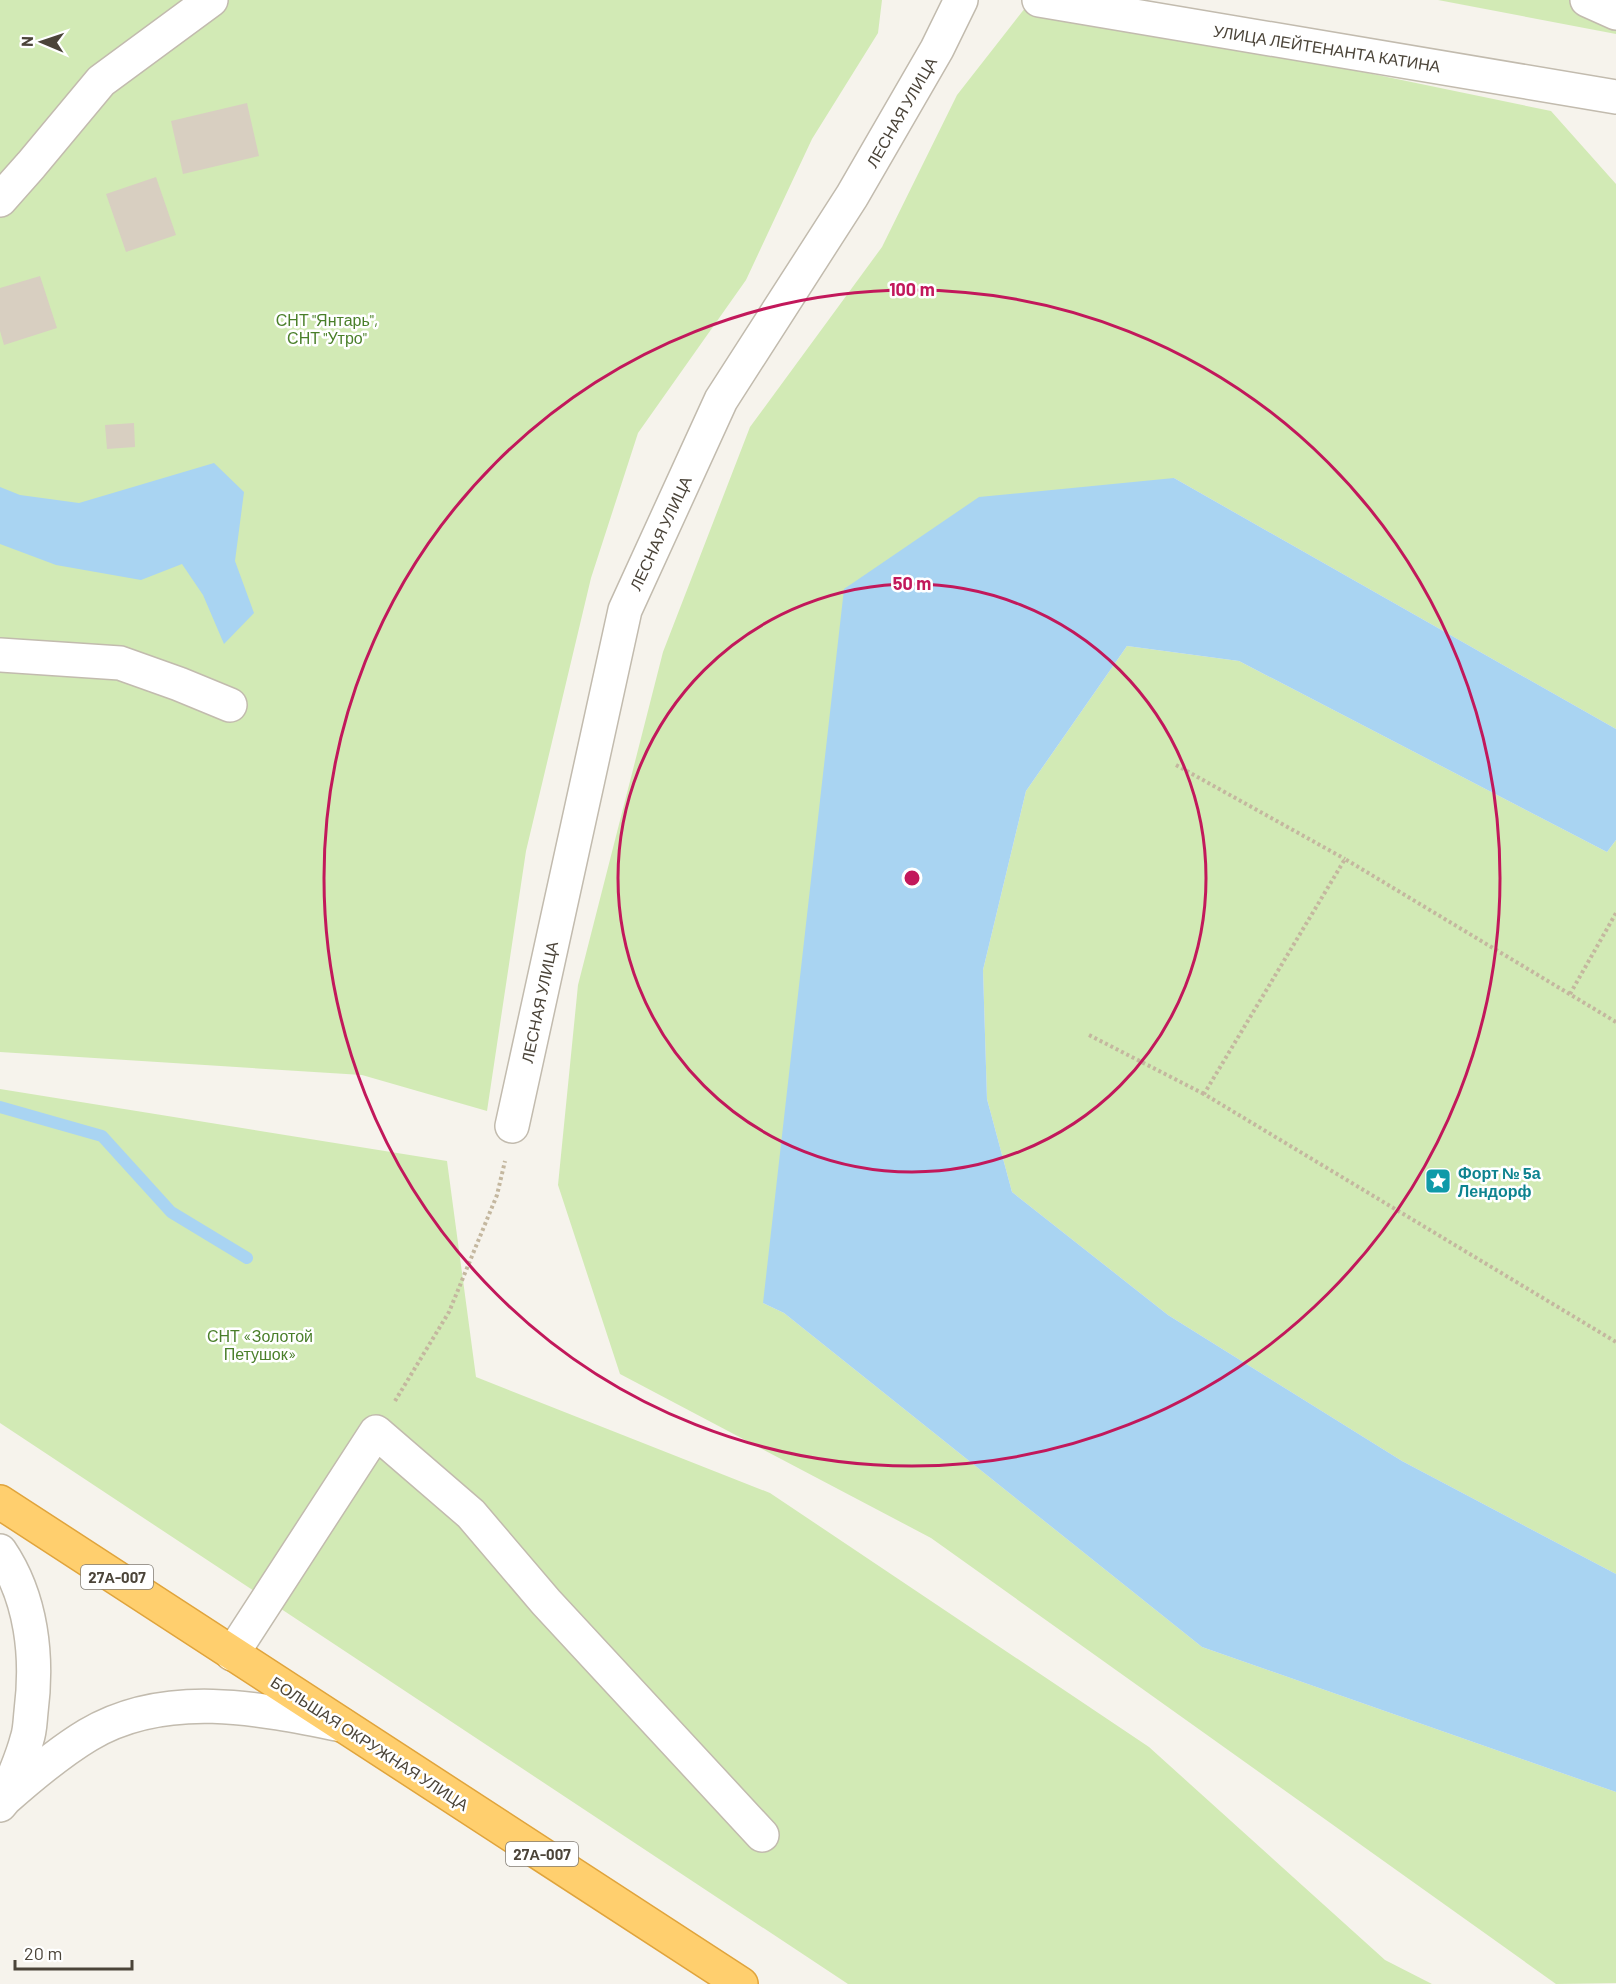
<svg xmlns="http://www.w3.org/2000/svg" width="1616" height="1984" font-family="Barlow,sans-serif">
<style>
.green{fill:#d2eab5}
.water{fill:#a9d4f2}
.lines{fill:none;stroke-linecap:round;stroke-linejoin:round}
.stream{stroke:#a9d4f2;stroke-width:12}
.building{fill:#d8cfc1}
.minor-casing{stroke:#c2bbae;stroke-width:36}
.highway-casing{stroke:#e0a43c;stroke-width:36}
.path{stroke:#c4b79f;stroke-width:4;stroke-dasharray:3 3;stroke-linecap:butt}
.minor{stroke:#fff;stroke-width:33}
.highway{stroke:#ffcf6e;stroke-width:33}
.ring{fill:none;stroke:#c2185b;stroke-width:3}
.labels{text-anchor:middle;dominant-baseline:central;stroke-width:5;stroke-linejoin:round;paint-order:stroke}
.shield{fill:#fff;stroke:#817c74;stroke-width:1.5}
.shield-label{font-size:15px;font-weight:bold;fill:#4b4439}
.street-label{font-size:16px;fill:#4b4439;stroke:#fff}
.park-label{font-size:16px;fill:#4a7f2a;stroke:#fff}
.culture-label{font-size:16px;font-weight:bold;fill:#0d838f;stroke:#fff;text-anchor:start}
.centre{fill:#c2185b;stroke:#fff;stroke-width:3}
.ring-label{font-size:18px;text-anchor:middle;font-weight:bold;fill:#c2185b;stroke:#fff;stroke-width:5;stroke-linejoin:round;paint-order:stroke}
</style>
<rect width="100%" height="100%" fill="#f6f3ec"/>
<g class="green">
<polygon points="0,0 882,0 878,33 812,139 746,280 638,433 591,578 526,851 487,1111 362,1075 0,1052"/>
<polygon points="1438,0 1616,0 1616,34"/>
<polygon points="1029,3 1551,111 1616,184 1616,729 1174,478 763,1303 784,1313 1202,1647 1616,1792 1616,1983 1556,1984 931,1538 620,1374 558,1185 578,985 663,652 750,427 882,247 957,95"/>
<polygon points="1127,646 1239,661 1607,852 1616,840 1616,1574 1402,1461 1168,1315 1012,1192 987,1099 983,970 1026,791"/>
<polygon points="0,1089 447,1161 476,1377 770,1493 1149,1747 1385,1960 1432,1984 848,1984 0,1423"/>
</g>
<g class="water">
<polygon points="214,463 244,492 235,561 254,613 224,644 203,595 182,564 141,580 56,565 0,544 0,487 20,495 79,503"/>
<polygon points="1174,478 1616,729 1616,840 1607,852 1239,661 1127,646 1026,791 983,970 987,1099 1012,1192 1168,1315 1402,1461 1616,1574 1616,1792 1202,1647 784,1313 763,1303 844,589 979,497"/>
</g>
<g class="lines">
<polyline class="stream" points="0,1107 102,1136 171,1212 247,1258"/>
</g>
<g class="building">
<polygon points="247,103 259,156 183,174 171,121"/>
<polygon points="156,177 176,235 126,252 106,194"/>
<polygon points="40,276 57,328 4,345 0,331 0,288"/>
<polygon points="134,423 135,447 107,449 105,425"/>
</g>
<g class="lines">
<defs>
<g id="minor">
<polyline points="1039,0 1616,97"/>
<polyline points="1587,0 1616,13"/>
<polyline points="0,200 31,165 101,81 211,0"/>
<polyline points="0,655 120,663 179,684 230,705"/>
<polyline points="512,1126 625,610 721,400 852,196 937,49 961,0"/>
<path d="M0,1551C32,1598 38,1657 31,1712C30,1721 30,1731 27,1739C22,1759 13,1777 6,1796"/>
<polyline points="232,1654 376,1432 471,1514 546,1602 762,1835"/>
<path d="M0,1805L5,1799C31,1776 58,1753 88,1735C165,1689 259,1708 342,1725"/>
</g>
<polyline id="highway" points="0,1502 741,1984"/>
</defs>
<use href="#minor" class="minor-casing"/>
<use href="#highway" class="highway-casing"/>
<g class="path">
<polyline points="1176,765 1345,859"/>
<polyline points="1570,994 1616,913"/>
<polyline points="1616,1022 1345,859 1204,1094 1616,1342"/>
<polyline points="1089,1035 1204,1094"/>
<polyline points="395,1401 449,1312 497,1195 505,1161"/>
</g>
<use href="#minor" class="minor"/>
<use href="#highway" class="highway"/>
</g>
<g class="ring">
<circle cx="912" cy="878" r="294"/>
<circle cx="912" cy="878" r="588"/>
</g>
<defs>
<symbol id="sight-square" viewBox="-11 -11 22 22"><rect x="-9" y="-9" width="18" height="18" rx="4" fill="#0f9aa8" stroke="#fff"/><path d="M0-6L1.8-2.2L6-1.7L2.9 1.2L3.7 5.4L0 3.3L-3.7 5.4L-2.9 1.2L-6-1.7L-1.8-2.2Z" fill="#fff"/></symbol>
</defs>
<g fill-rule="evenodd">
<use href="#sight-square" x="1423" y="1166" width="30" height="30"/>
</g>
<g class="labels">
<g class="shield">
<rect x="81" y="1565" width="72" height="24" rx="4.5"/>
<rect x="506" y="1842" width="72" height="24" rx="4.5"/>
</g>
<g class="shield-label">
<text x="117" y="1577">27А-007</text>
<text x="542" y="1854">27А-007</text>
</g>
<g class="street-label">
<text transform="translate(1327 48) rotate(9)">УЛИЦА ЛЕЙТЕНАНТА КАТИНА</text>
<text transform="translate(901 112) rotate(-60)">ЛЕСНАЯ УЛИЦА</text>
<text transform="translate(660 533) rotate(-65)">ЛЕСНАЯ УЛИЦА</text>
<text transform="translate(539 1002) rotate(-78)">ЛЕСНАЯ УЛИЦА</text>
<text transform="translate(370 1743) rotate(33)">БОЛЬШАЯ ОКРУЖНАЯ УЛИЦА</text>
</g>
<g class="park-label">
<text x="327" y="319">СНТ "Янтарь",<tspan x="327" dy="18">СНТ "Утро"</tspan></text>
<text x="260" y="1335">СНТ «Золотой<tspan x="260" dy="18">Петушок»</tspan></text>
</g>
<g class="culture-label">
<text x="1458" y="1172">Форт № 5а<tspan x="1458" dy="18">Лендорф</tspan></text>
</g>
</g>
<circle cx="912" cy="878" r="9" class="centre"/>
<g class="ring-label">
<text x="912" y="296">100 m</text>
<text x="912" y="590">50 m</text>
</g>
<g transform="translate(42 42) rotate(272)" stroke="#ffffff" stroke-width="4.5" paint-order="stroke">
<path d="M0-4.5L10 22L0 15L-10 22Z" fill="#4b4439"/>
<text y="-9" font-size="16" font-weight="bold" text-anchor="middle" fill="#4b4439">N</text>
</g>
<path d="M15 1960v9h117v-9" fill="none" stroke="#4b4439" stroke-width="3"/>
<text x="24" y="1960" font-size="18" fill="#4b4439" stroke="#ffffff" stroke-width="4.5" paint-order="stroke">20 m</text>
</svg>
